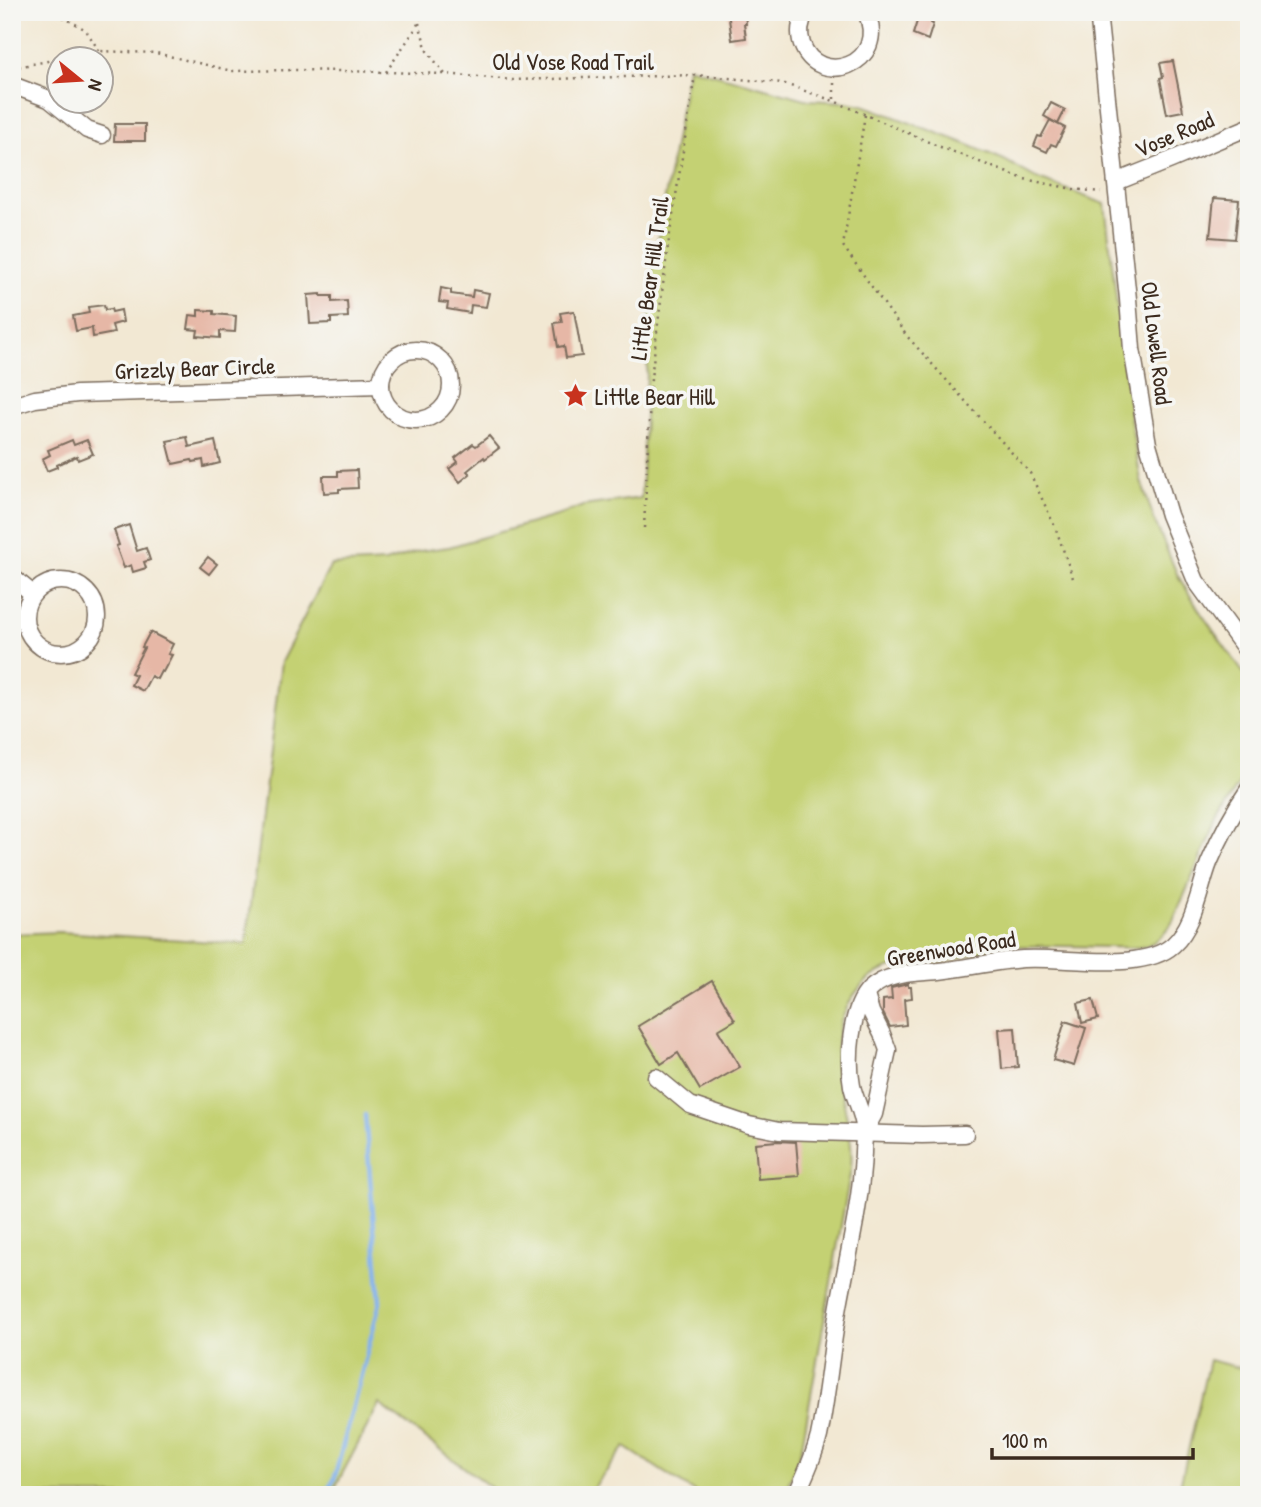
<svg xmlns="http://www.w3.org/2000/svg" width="1261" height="1507" font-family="'Patrick Hand',sans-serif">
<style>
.green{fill:#c4d173;stroke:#807e48;stroke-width:2}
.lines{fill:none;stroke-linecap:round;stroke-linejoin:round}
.stream{stroke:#82b1ed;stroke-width:4.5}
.building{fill:#e6b7a6}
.minor-casing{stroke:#7b6c5d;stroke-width:19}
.path{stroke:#7b6c5d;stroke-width:2.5;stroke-dasharray:2 5;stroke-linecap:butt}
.minor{stroke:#fff;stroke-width:16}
.labels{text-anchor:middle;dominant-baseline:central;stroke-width:7;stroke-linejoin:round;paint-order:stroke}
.street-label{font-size:23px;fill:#3b2a1e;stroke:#f6f6f2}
.poi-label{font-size:23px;fill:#3b2a1e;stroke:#f6f6f2;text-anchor:start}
</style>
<rect width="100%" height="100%" fill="#f6f6f2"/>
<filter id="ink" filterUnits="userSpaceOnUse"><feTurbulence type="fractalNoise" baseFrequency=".0143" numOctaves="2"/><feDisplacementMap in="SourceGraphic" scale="14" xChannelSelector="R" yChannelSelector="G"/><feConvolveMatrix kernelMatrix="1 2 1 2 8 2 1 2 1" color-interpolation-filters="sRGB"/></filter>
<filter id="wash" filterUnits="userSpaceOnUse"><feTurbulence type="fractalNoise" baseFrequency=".00686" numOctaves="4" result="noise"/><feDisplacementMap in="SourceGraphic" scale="28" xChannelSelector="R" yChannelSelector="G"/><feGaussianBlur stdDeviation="1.57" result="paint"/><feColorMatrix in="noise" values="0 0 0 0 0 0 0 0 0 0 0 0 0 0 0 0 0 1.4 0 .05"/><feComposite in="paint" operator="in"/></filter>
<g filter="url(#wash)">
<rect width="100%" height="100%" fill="#f2e8d3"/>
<g class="green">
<path d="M688,67L809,100L846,102L863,105L961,142L1004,160L1036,178L1105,204L1131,423L1141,481L1155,522L1178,576L1201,613L1249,681V770L1236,788L1216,822L1173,921C1167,932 1159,941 1146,946C1135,949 1121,947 1109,947C1083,947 1056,945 1029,946C1015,946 1001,947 987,950C971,953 957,960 941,962C930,964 920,963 909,964C874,967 852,989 841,1022C826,1071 856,1120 851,1169L802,1446L794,1471L783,1495H699L625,1447L588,1495H501L379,1404L331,1495H12V934L59,932L246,944L281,662L331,565L385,562L420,551L449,547L559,515L583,506L641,498L652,272Z"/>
<polygon points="1209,1360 1249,1370 1249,1495 1178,1495"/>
</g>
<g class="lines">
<polyline class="stream" points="324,1495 334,1480 380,1302 365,1115"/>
</g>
<g id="blocks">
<g class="building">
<polygon points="728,12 745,12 746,24 744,24 746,38 732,40"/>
<polygon points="920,12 934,12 931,23 933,24 928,40 913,34"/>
<polygon points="1173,61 1183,111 1167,114 1160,78 1163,77 1160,63"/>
<polygon points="1051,103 1065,110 1058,124 1044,116"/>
<polygon points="1050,120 1065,128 1056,146 1051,144 1047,152 1034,146 1038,136 1041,137"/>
<polygon points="115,124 145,124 145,141 114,141"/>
<polygon points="1214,198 1239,200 1235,239 1210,237"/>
<polygon points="441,288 451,290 451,294 472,297 473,290 489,293 486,307 471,305 470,313 447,309 448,303 439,302"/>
<polygon points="321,294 321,296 332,296 332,302 347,301 348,317 331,318 331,323 310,324 308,295"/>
<polygon points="104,305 105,310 111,309 112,312 121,310 123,322 112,325 114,333 93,337 92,328 76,331 73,316 89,313 88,307"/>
<polygon points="198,310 214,311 214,314 236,316 235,332 220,331 220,338 197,336 198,330 188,329 190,315 198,316"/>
<polygon points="574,311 582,356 566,358 564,346 558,347 554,323 562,322 560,313"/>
<polygon points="489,436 499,448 485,459 484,457 467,471 470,474 460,482 449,469 458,462 455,458 473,444 476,446"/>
<polygon points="187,437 189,447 215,441 220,463 204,467 203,460 193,462 192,460 173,464 167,441"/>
<polygon points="72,440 74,445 87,440 93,454 78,460 77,456 57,465 57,467 47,471 42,459 50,455 48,450"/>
<polygon points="357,470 358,488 339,489 339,492 324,493 323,476 338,476 338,471"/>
<polygon points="129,525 137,551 146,548 150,560 144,562 146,568 133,572 131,565 124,568 116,546 119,545 114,530"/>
<polygon points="208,557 217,564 209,574 200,567"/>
<polygon points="150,632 173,644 168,654 172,655 163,672 161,671 157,679 151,676 143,691 131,685 136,675 131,673 144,648 142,647"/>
<polygon points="712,981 735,1020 718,1030 740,1067 700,1090 678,1053 661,1064 638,1026"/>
<polygon points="908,984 908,987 911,987 912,998 904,999 906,1025 890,1027 883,1013 883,1000 892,999 891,988"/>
<polygon points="1093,1000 1098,1019 1082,1023 1078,1003"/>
<polygon points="1065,1021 1086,1028 1074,1066 1053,1060"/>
<polygon points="1015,1028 1018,1067 1002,1069 999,1029"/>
<polygon points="777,1141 796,1142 799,1176 758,1179 755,1143"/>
</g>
</g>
</g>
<g filter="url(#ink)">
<use href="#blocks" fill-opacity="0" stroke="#7b6c5d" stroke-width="2"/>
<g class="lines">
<defs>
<g id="minor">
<path d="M806,12C800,22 798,32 802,44C818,89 890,65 866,12"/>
<polyline points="1098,12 1128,299 1132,349 1148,444 1169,515 1196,581 1249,654"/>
<polyline points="12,85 49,99 87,130 102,135"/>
<polyline points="1116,182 1171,160 1249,127"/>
<circle cx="416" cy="385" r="35"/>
<polyline points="12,406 35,399 77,394 381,385"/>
<polyline points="12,577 33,594"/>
<circle cx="61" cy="617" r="36"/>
<polyline points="656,1077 690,1105 749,1125 779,1131 922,1135 965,1134"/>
<polyline points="864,1132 874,1114 888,1050 882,1034 871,1012 866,995"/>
<path d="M796,1495C805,1476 814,1456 819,1436C828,1393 831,1348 839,1305C848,1255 861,1204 863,1153C863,1145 865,1135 864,1127C863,1113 855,1100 852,1086C847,1060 850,1010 869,990C887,972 917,973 939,971C967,968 995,961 1023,959C1065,956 1142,973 1173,945C1195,925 1199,889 1209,863C1220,837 1233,812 1249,789"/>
</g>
</defs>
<use href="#minor" class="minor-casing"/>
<g class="path">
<polyline points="50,12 58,14 86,30 99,51"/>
<polyline points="419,23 427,51 445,74"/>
<polyline points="12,68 99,51 156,53 232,71 297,70 386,72 445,74 513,80 695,75 782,83 834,101 938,146 1024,179 1073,189 1101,192"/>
<polyline points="386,72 416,28 423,12"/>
<polyline points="834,99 834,82"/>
<polyline points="865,115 843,246 906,335 1030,473 1056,529 1074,581"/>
<polyline points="644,528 651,378 668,246 695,75"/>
</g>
<use href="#minor" class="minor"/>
</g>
</g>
<defs>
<symbol id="sight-bare" viewBox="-9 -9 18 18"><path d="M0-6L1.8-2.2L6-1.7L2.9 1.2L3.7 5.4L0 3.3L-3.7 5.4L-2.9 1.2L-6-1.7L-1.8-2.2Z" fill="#c8321e" stroke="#f6f6f2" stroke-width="2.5" paint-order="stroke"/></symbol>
</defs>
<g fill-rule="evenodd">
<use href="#sight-bare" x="558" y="378" width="35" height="35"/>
</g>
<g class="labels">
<g class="street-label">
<text x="573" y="61">Old Vose Road Trail</text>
<text transform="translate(1174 134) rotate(-23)">Vose Road</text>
<text transform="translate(649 278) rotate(-82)">Little Bear Hill Trail</text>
<text transform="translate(1157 343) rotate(83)">Old Lowell Road</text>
<text transform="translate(195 368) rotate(-2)">Grizzly Bear Circle</text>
<text transform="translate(951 948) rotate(-9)">Greenwood Road</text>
</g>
<g class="poi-label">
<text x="595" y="396">Little Bear Hill</text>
</g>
</g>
<rect width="1261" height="1507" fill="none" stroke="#f6f6f2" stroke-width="42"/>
<g transform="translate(80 80) rotate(108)"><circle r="33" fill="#f6f6f2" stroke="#aba49d" stroke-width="2"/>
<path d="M0-5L12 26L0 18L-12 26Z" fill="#c8321e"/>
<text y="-10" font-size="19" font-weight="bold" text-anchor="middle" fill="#3b2a1e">N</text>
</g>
<path d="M992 1448v10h201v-10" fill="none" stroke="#3b2a1e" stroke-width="3.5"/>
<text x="1002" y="1448" font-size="21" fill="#3b2a1e" stroke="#f6f6f2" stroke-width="5" paint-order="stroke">100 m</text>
</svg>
